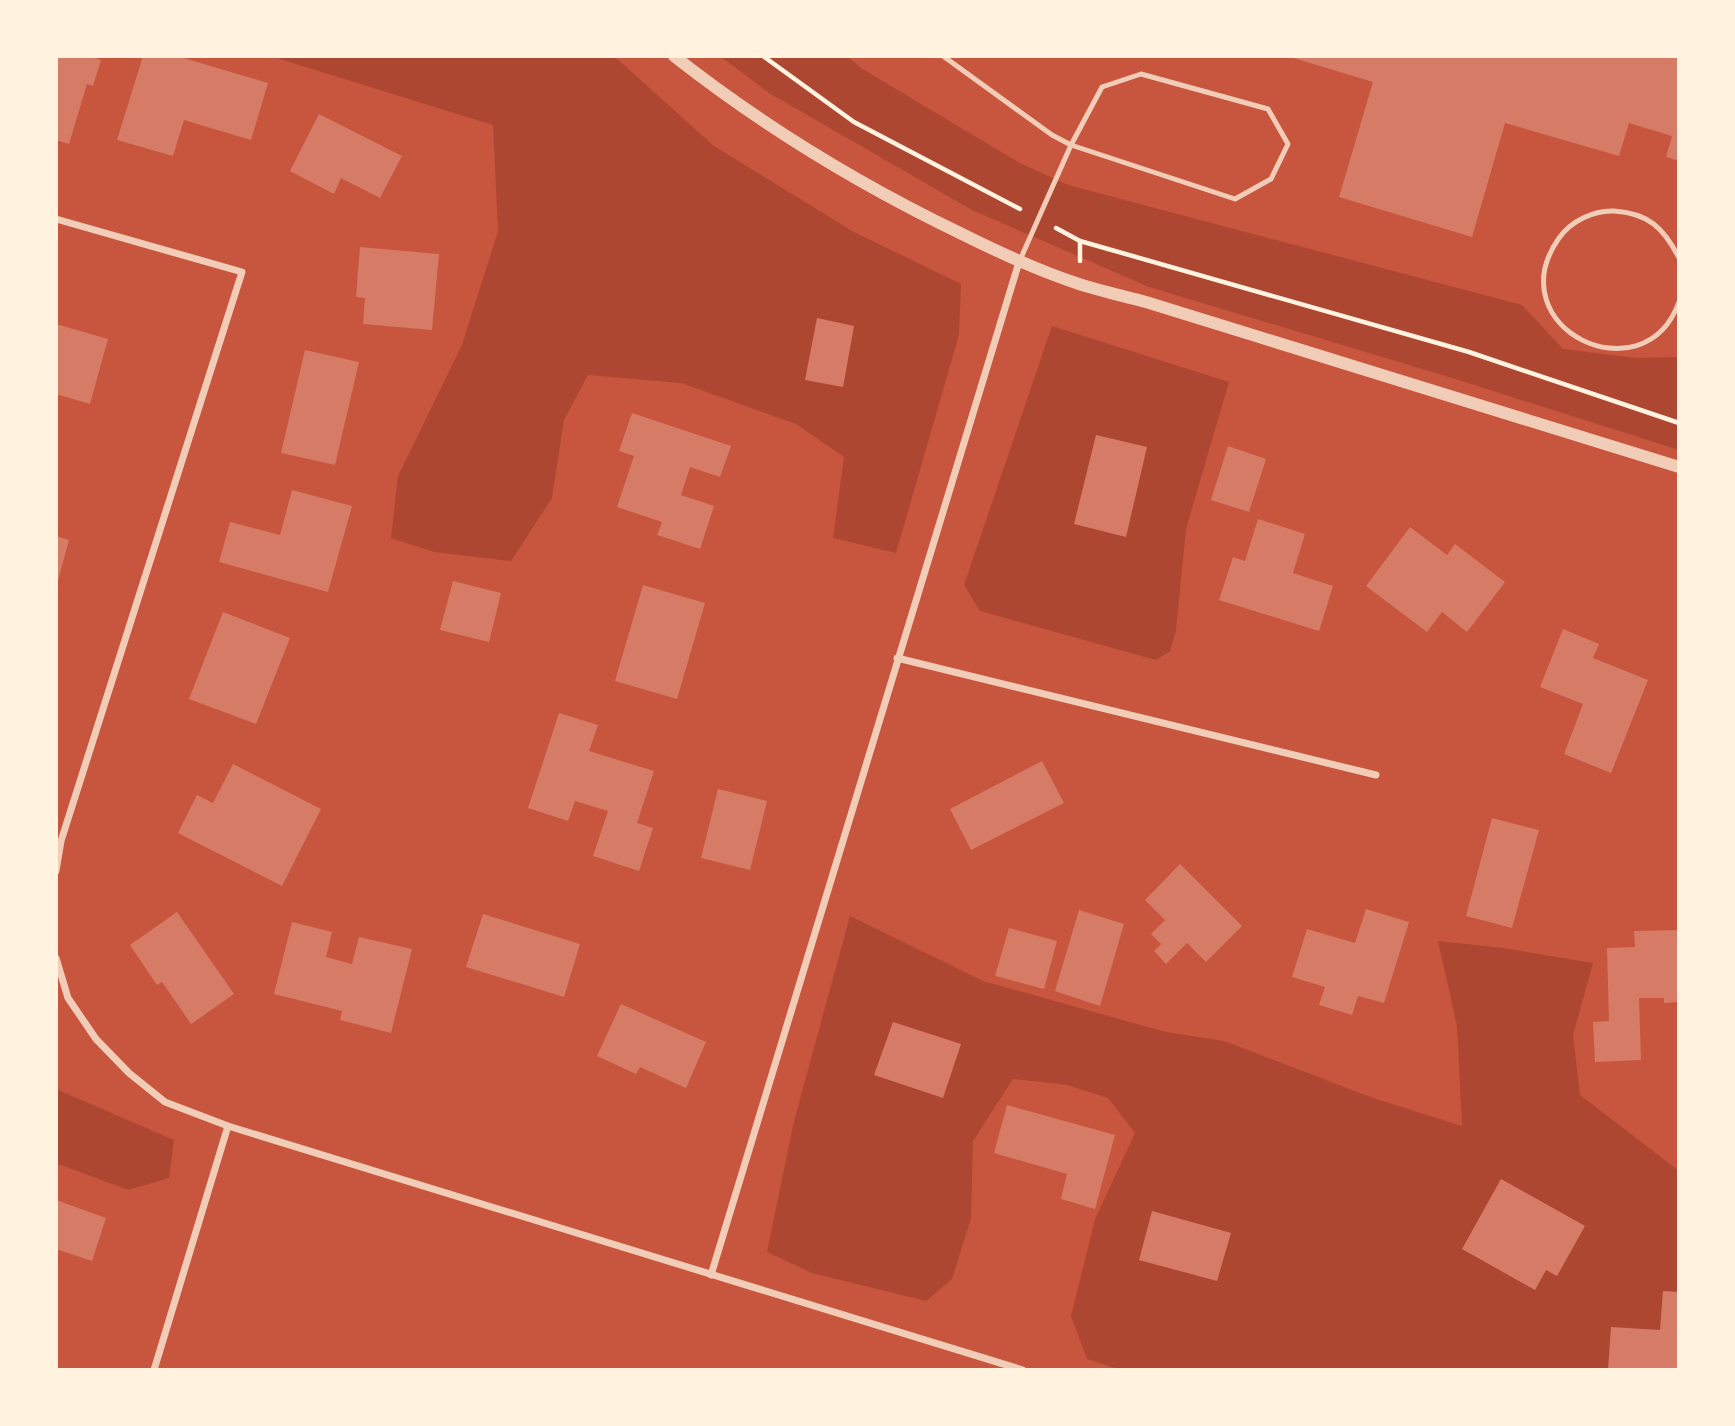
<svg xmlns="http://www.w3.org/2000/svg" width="1735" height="1426" font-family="'PT Sans Narrow',sans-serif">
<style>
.green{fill:#ae4732}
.building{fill:#d67c66}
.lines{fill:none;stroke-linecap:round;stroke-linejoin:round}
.path{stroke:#fff3e0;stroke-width:4.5}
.service{stroke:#f1ccb7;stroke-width:5}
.minor{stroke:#f1ccb7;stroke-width:7}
.tertiary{stroke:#f1ccb7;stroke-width:12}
</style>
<rect width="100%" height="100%" fill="#c8553d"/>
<g class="green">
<polygon points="270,56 614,56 714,146 852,231 961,284 959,335 896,553 833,538 844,457 796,424 681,383 588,375 564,420 552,498 511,561 434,552 391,538 398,476 462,345 498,231 493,125"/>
<polygon points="720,56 847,56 861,68 1018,162 1068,185 1522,305 1563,349 1637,358 1679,357 1679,450 1449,377 1149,287 972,210 769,93"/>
<polygon points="1052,326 1229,382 1186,529 1176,630 1170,651 1156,660 980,611 964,585"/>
<polygon points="850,916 983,981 1166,1032 1224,1041 1373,1098 1462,1126 1457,1026 1438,941 1503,948 1593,963 1573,1035 1580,1095 1679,1171 1679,1370 1121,1370 1087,1359 1071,1316 1095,1219 1135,1133 1108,1098 1067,1085 1013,1079 973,1141 971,1218 952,1279 926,1301 812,1273 767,1252 794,1121"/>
<polygon points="56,1089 174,1140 169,1178 128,1190 56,1163"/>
</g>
<g class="building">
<polygon points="56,56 88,56 101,60 93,86 87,84 69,144 56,140"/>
<polygon points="143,56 177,56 268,83 251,140 184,120 173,156 117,140"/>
<polygon points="1287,56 1679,56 1679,161 1666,157 1672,136 1629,123 1619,156 1505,123 1472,237 1339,197 1373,82"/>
<polygon points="319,114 402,156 380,198 341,178 334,194 290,171"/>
<polygon points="360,247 439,254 432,330 363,324 365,298 356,297"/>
<polygon points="817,318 854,326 843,387 805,380"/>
<polygon points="56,324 108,339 90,404 56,394"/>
<polygon points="305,350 359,362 335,465 281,453"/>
<polygon points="632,413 731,446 720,477 690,467 681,495 714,506 700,549 657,535 662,522 617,507 634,456 619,451"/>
<polygon points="1096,435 1147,447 1126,537 1074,524"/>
<polygon points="1228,446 1266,459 1249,512 1211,500"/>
<polygon points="292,490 352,506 328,592 219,562 230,522 280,535"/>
<polygon points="1258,519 1305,534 1293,573 1333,586 1319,631 1219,600 1233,557 1245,561"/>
<polygon points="1410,527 1447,555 1455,544 1505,582 1467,632 1442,612 1427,632 1366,586"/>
<polygon points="56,536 69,540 57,584 56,584"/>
<polygon points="453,581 501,593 489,642 440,630"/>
<polygon points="643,585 705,603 677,699 615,681"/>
<polygon points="223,612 290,638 256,724 189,699"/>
<polygon points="1563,629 1599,644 1593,658 1648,680 1611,773 1564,754 1583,704 1540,687"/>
<polygon points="559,713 598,725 589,751 654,771 637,823 653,828 639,871 593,856 608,811 575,801 568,821 528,808"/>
<polygon points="1042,761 1064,803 971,850 950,809"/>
<polygon points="233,764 321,809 282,886 178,833 197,795 213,803"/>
<polygon points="718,789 767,801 750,870 701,858"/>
<polygon points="1492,818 1539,830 1512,928 1466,916"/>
<polygon points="1180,864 1242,926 1206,962 1187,943 1166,964 1154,951 1161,944 1151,934 1165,920 1145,900"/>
<polygon points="1366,909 1409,922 1384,1003 1358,996 1352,1015 1319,1005 1325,987 1292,977 1307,929 1355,943"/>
<polygon points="1079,910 1124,924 1100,1006 1055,991"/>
<polygon points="177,912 234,994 191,1024 162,982 157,985 130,945"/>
<polygon points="483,914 580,944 564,997 466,967"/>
<polygon points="292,922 332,932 326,957 352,964 359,937 412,949 391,1033 340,1020 342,1011 274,994"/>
<polygon points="1009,928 1057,941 1044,989 995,976"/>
<polygon points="1679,930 1679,1002 1664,1003 1664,998 1639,998 1641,1060 1595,1062 1593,1022 1609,1021 1607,948 1635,947 1634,931"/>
<polygon points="621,1004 706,1042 686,1088 640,1067 636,1074 597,1056"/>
<polygon points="893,1022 961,1044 943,1098 874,1075"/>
<polygon points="1007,1105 1115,1135 1095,1209 1061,1199 1067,1174 994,1153"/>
<polygon points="1501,1179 1585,1226 1557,1276 1546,1270 1535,1290 1462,1249"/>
<polygon points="56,1200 106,1218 92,1261 56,1249"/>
<polygon points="1152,1211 1231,1233 1217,1281 1139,1260"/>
<polygon points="1663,1291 1679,1292 1679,1370 1608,1370 1611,1327 1660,1330"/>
</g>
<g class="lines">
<g class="path">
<polyline points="763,56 854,122 1020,209"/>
<polyline points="1056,228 1080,241 1469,352 1679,423"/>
<polyline points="1080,261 1080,241"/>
</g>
<g class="service">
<polyline points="943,56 1052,135 1071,145 1235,199 1271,179 1288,144 1268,109 1141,74 1102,87 1071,145 1020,260"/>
<path d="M1679,258C1664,228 1648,213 1614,211C1594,210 1571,221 1559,238C1496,328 1644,399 1679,302"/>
</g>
<g class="minor">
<polyline points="56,219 242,272 61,841 56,871"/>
<polyline points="897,658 1376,775"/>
<polyline points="56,958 68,998 96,1039 129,1073 165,1102 228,1126 1023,1370"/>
<polyline points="711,1275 1019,262"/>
<polyline points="154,1370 228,1126"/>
</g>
<path class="tertiary" d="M674,56C763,126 860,185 962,234C1000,253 1039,271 1079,284C1101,291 1124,296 1146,302L1679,467"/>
</g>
<rect width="1735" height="1426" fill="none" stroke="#fff3e0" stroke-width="116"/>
</svg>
